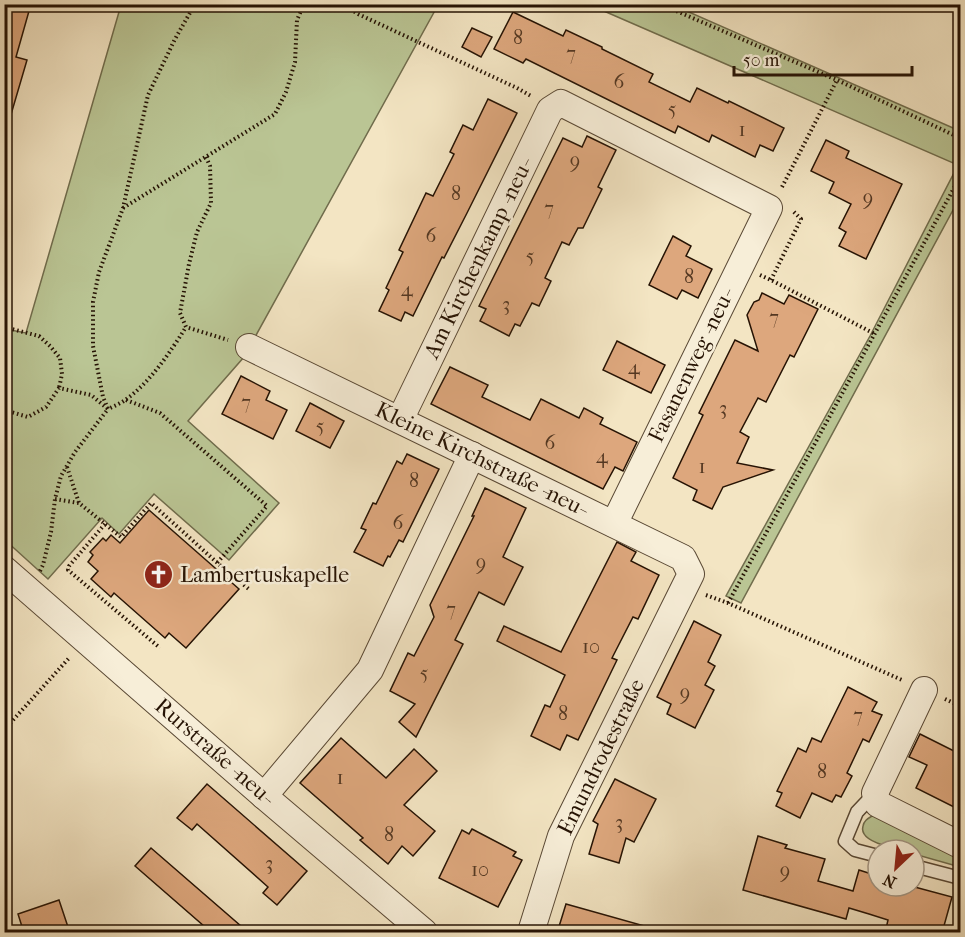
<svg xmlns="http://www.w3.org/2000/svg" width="965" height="937" font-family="'IM FELL French Canon',serif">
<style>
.green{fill:#bac594;stroke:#706c4c;stroke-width:1.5}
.building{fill:#dda77d;stroke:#261304;stroke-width:1.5}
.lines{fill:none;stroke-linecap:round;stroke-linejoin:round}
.service-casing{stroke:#594834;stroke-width:15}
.minor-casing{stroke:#594834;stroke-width:28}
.path{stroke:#261304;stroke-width:4;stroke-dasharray:1.5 3;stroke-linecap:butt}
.service{stroke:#f7eed8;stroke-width:12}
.minor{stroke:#f7eed8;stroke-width:26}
.labels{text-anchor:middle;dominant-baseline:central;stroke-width:5;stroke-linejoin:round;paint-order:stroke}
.number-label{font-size:20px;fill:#543822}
.street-label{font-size:22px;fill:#261304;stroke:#f7eed8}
.poi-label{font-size:22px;fill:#261304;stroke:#f7eed8;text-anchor:start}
</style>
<rect width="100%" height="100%" fill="#f3e5c3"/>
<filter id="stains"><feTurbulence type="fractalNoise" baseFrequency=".00333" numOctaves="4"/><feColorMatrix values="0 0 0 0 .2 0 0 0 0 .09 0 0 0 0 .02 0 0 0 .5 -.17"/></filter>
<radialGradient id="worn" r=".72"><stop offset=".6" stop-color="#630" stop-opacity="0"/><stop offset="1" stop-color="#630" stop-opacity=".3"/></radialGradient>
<g class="green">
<polygon points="121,5 438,5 244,357 188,421 279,503 229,560 154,494 119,534 102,518 48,579 5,540 5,329 26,333"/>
<polygon points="590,5 673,5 960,131 960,197 741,603 726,596 870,336 958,165"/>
<path d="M872,816L879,817L960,855V867L914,854V850C902,850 858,844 863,826C864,821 867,819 872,816Z"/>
</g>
<g class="building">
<polygon points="7,4 31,4 16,57 27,60 10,118 4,117 4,15"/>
<polygon points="513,12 563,36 566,30 602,47 602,49 653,74 649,82 690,102 697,88 728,103 729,101 784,128 773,151 760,145 755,157 712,135 709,142 678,126 675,133 526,59 523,63 494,49"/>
<polygon points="472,28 492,37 481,57 462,47"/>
<polygon points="488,99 517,113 467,213 444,258 442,257 413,316 405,312 401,321 379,311 389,290 386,288 403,252 399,250 426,193 433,196 454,154 450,152 463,125 473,130"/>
<polygon points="587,136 616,150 598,187 602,189 583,228 578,228 569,245 562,242 545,278 551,281 539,306 532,303 520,326 515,324 509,336 480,321 486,309 479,306 563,138 582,147"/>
<polygon points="826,140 849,151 846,158 902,184 866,259 839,246 846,232 839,228 851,204 829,193 834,182 811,171"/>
<polygon points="673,236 691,246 686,256 712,269 698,298 682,290 677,299 649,285"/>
<polygon points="762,293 784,304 789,295 818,309 794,357 790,355 766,402 758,398 740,432 749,437 737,463 773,470 723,487 712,509 693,500 697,490 673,478 703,415 699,413 735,340 758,351 747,315 754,302 759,300"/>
<polygon points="617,341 665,365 651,393 603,370"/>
<polygon points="450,367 488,385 482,397 530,420 541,399 579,418 584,408 603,418 600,424 637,442 623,471 615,467 603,489 431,404"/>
<polygon points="241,376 270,391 266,400 287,410 273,439 222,414"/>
<polygon points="310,403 344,421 330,448 296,431"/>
<polygon points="407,454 439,469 403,542 399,540 390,557 388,556 383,566 354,552 366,530 361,528 373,503 376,504 397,461 402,464"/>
<polygon points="485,488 526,508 503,557 523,567 504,605 479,592 455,640 463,644 416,737 399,722 415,704 390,691 408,653 414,656 434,617 430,605 474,516 472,516"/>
<polygon points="149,510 239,589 186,648 169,633 165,638 114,593 111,597 91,579 98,571 88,562 93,555 90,552 103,538 106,541 111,535 120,543"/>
<polygon points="617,542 636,552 631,561 659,575 638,619 633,617 612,658 617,660 578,740 567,735 560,750 531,736 545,705 550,707 565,675 497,641 504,626 561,652"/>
<polygon points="694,621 721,635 708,662 715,666 705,685 714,690 695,728 667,714 671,704 657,697"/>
<polygon points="848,687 877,702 872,711 882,715 869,742 863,739 847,773 852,776 841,797 836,795 832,802 812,793 800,818 776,806 782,793 777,791 798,748 806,752 812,738 821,742"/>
<polygon points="920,734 960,754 960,810 916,788 927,765 909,757"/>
<polygon points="341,738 386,778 414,749 437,771 404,805 435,831 413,856 402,846 388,864 360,840 363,838 300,783"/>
<polygon points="615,779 656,799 634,842 626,838 619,863 589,854 598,824 593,821"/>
<polygon points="207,784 307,871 277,905 263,893 268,887 197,824 192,830 177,818"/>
<polygon points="472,829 516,852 513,856 522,860 498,907 439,878 462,830 469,834"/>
<polygon points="758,836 787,845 785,848 825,859 818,881 853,891 859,870 878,876 878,886 911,886 952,897 942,933 885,933 888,920 869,914 849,908 846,919 743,890"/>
<polygon points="151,848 249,933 212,933 135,866"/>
<polygon points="59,900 70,933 24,933 18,914"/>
<polygon points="566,904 648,927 647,933 557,933"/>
</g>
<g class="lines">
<defs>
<g id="service">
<polyline points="875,793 857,812 845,841 855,850 878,856"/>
<polyline points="914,866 960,878"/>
</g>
<g id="minor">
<polyline points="249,347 683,558 691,574 561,836 531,932"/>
<polyline points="400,420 550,110 561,103 769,208 614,524"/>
<polyline points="4,569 264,796 424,932"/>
<polyline points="924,690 875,793 878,804 960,845"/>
<polyline points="264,796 370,670 472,455"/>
</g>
</defs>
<use href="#service" class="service-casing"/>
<use href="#minor" class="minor-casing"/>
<g class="path">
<polyline points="343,4 358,14 517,88 531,96"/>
<polyline points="660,4 837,80 960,138"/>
<polyline points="206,157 210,166 211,203 197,232 189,264 180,313 186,327 228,340"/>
<polyline points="782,187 837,80"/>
<polyline points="123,208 275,114 286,92 295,62 297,20 304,4"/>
<polyline points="760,275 771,280 875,334"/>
<polyline points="771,280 801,219 792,210"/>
<polyline points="4,327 39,336 50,346 60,358 62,374 59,388"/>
<polyline points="126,400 160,413 267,506 217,563"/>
<path d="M4,410L28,417L46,407L59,388L91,395L108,409C114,406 120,404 125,400C149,384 171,351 186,327"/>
<polyline points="67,467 79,503 121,537 151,503 222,567 250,590"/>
<polyline points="55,499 79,503"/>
<polyline points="105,524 69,566 68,570 160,648"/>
<polyline points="40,571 43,565 51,532 55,499 61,476 75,452 108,409 103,397 93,346 93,302 99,272 123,208 148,95 175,39 195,4"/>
<polyline points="706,595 728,603 902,680"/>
<polyline points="728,603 960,177"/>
<polyline points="945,699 960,706"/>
<polyline points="4,730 70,657"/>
</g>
<use href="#service" class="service"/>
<use href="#minor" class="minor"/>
</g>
<defs>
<symbol id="church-disc" viewBox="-11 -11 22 22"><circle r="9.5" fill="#8f2418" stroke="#f7eed8"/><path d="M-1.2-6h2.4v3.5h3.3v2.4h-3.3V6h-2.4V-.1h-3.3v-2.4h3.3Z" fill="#fff"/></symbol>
</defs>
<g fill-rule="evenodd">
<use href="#church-disc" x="142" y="558" width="33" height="33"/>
</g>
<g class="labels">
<g class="number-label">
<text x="518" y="37">8</text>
<text x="571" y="53">7</text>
<text x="619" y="81">6</text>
<text x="672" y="109">5</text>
<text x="742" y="129">1</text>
<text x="575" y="161">9</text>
<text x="456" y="193">8</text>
<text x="868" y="198">9</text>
<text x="549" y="208">7</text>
<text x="431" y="235">6</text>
<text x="530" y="256">5</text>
<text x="689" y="276">8</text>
<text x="407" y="289">4</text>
<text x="506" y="304">3</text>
<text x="774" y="317">7</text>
<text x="634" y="367">4</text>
<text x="246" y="402">7</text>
<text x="723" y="408">3</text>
<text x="320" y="426">5</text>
<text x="550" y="442">6</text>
<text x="602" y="456">4</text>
<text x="702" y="466">1</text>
<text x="414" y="480">8</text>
<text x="398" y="522">6</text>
<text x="481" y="563">9</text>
<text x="451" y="609">7</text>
<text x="591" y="646">10</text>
<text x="424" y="673">5</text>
<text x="685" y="693">9</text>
<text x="563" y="713">8</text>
<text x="858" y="715">7</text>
<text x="822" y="771">8</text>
<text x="340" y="777">1</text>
<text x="619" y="822">3</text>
<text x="389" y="834">8</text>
<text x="269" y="863">3</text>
<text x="480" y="869">10</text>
<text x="785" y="871">9</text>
</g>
<g class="street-label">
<text transform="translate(478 259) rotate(-64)">Am Kirchenkamp -neu-</text>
<text transform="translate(691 366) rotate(-64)">Fasanenweg -neu-</text>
<text transform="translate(481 459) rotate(26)">Kleine Kirchstraße -neu-</text>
<text transform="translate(214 751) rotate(41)">Rurstraße -neu-</text>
<text transform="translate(601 757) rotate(-64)">Emundrodestraße</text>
</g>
<g class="poi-label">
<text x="180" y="575">Lambertuskapelle</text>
</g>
</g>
<rect width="965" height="937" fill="none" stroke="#f3e5c3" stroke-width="24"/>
<rect x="6" y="6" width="953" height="925" fill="none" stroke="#261304" stroke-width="3"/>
<rect x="12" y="12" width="941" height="913" fill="none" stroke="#261304" stroke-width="1.5"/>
<g transform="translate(896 868) rotate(206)"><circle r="28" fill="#f7eed8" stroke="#a39683" stroke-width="1.5"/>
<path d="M0-4.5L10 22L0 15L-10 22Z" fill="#8f2418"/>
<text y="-9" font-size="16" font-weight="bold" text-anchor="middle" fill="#261304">N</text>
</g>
<path d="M734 66v9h178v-9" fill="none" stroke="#261304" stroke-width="3"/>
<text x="743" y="66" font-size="18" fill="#261304" stroke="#f7eed8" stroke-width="4.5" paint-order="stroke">50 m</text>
<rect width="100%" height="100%" filter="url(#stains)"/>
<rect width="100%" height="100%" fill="url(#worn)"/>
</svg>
